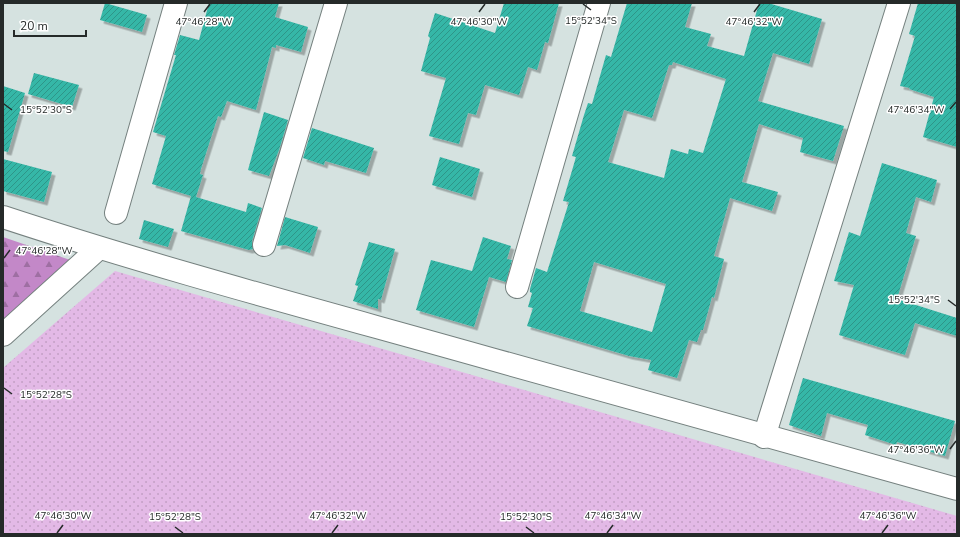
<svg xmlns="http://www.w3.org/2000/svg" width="960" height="537" font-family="'Nunito Sans',sans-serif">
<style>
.green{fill:url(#green-dots)}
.forest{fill:url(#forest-firs)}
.building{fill:url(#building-hatch);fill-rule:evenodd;filter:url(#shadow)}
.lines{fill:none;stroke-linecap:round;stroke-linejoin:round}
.minor-casing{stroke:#75817f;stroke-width:24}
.minor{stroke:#fff;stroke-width:22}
.ticks{fill:none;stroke:#252a29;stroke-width:1.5}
.ticks-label{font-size:10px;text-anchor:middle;fill:#252a29;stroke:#fff;stroke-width:3;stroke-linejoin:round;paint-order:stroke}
</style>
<defs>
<pattern id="green-dots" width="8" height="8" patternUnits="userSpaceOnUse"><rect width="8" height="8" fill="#e3b9e6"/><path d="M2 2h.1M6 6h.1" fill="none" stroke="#c39fc5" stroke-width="1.8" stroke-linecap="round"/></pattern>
<pattern id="forest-firs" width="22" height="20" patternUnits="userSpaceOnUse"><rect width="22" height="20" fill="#c388c8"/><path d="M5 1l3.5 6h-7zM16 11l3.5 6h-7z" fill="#9e6fa2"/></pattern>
<pattern id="building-hatch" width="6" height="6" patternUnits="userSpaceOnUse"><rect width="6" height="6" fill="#36b7a7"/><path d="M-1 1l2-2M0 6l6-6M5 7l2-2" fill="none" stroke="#2d9588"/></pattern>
<filter id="shadow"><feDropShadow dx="3.5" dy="3.5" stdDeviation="0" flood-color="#0004"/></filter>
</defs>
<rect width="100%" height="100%" fill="#d5e2e0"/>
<polygon class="green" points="115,271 957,516 957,534 3,534 3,368"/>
<polygon class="forest" points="3,237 76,262 3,322"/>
<g class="building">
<polygon points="105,3 147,15 142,32 100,20"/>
<polygon points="209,3 279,3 275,17 308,27 301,52 276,45 276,48 272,47 256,110 227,101 221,117 218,116 201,169 200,174 203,175 196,197 246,212 248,203 262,208 252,241 253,249 249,250 181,231 191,196 152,184 166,136 153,132 176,55 174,55 180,35 199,40"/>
<polygon points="504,3 559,3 548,43 545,42 537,70 528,67 519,95 485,85 476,115 468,113 459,144 429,136 446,78 421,71 430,38 428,36 435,13 495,33"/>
<path d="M627,3H692L685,27L711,34L707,46L744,56L759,3H768L822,19L809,64L773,53L758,101L844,126L833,161L800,152L803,138L759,124L742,182L778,192L772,211L730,198L714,256L724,259L714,298L712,297L703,330H701L697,342L689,340L677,378L648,370L651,360L629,356L527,326L533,308L528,307L532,293L530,292V289L536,268L547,272L569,202L563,201L576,157L572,156L584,115L588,103L592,104L606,55L611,57ZM673,62L726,79L703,153L689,149L688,154L671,149L664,178L608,162L624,110L652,118L669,65H672ZM594,262L666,284L652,332L580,311Z"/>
<polygon points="918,3 957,3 957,147 923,137 934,97 909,89 910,88 900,86 915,36 909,34"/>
<polygon points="34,73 79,85 72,107 28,94"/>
<polygon points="3,86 25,93 8,152 3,151"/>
<polygon points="264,112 288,120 279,150 269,176 248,170"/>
<polygon points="312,128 374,148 366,173 325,161 324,165 303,158"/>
<polygon points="440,157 480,169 472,197 432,185"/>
<polygon points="3,159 52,172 44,202 3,191"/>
<polygon points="882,163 937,180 931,202 916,197 906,233 916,236 897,299 957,318 957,336 915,323 905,355 839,335 854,285 834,281 849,232 860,236"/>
<polygon points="285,217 318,227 310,253 285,245 277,246"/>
<polygon points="144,220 174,229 168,247 139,239"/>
<polygon points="483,237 511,246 507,259 512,260 506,282 489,277 474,327 416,310 431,260 472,271"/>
<polygon points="369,242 395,249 381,300 378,299 378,309 353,301 358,286 355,285"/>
<polygon points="803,378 955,421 945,456 897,442 896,445 865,435 868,425 827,413 821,436 789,425"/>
</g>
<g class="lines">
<defs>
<g id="minor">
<polyline points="116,213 176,3"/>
<path d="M3,217C164,270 328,313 491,359C646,402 801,447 957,489"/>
<polyline points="264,245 336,3"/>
<polyline points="517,287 599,3"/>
<polyline points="3,335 99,248"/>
<polyline points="764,437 899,3"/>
</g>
</defs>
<use href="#minor" class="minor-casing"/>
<use href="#minor" class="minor"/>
</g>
<path class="ticks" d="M583,4L591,10M204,12L210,4M479,12L485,4M754,12L760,4M4,104L12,110M950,109L956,102M4,258L10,250M948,300L956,306M4,388L12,394M950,449L956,441M175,527L183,533M526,527L534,533M57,533L63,525M332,533L338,525M607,533L613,525M882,533L888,525"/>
<g class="ticks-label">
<text x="591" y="24">15°52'34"S</text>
<text x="204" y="25">47°46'28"W</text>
<text x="479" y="25">47°46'30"W</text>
<text x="754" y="25">47°46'32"W</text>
<text x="916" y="113">47°46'34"W</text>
<text x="46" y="113">15°52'30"S</text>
<text x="44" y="254">47°46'28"W</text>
<text x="914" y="303">15°52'34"S</text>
<text x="46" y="398">15°52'28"S</text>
<text x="916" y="453">47°46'36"W</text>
<text x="63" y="519">47°46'30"W</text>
<text x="338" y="519">47°46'32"W</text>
<text x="613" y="519">47°46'34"W</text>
<text x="888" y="519">47°46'36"W</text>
<text x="175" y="520">15°52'28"S</text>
<text x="526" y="520">15°52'30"S</text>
</g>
<rect width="960" height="537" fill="none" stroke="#252a29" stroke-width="8"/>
<path d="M14 30v6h72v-6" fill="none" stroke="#252a29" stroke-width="2"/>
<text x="20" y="30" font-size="12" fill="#252a29" stroke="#ffffff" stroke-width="3" paint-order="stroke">20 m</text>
</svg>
